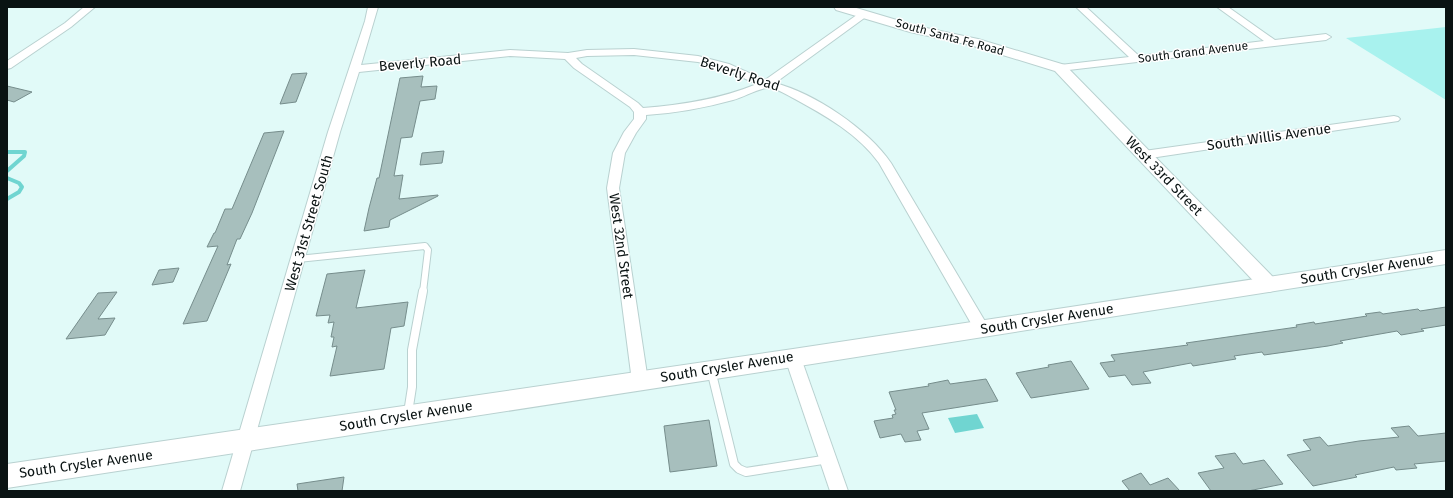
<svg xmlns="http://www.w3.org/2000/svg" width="1453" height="498" font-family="'Fira Sans',sans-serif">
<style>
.green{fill:#a8f2ee}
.water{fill:#70d5d1}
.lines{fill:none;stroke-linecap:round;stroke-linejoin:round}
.stream{stroke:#70d5d1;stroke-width:4}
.building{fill:#a7bfbd;stroke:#768d8c}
.service-far1-casing{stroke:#b9d1d0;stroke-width:8}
.service-casing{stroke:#b9d1d0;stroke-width:10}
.minor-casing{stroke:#b9d1d0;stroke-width:2}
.tertiary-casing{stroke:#b9d1d0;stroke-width:2}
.secondary-casing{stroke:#b9d1d0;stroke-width:2}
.service-far1{stroke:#fff;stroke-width:6}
.service{stroke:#fff;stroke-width:8}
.minor{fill:#fff;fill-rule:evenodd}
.tertiary{fill:#fff;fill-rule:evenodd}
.secondary{fill:#fff;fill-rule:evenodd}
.labels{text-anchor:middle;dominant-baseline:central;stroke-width:3;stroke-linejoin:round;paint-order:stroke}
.far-street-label{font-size:12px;fill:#0a1313;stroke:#fff}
.street-label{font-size:14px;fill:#0a1313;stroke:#fff}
</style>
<rect width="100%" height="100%" fill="#e1faf8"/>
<polygon class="green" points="1446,27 1446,100 1346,38"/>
<polygon class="water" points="977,414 984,428 955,433 948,418"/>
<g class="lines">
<g class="stream">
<polyline points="7,152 25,152 24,156 7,171"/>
<polyline points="7,178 19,183 22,187 19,192 7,199"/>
</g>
</g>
<g class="building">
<polygon points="307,73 296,102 280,104 292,74"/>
<polygon points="423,76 421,87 437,86 435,99 420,101 412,137 401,138 394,176 403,175 399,199 438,195 438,196 390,220 389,227 364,231 369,208 377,178 379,178 400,78"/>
<polygon points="7,86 32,92 14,102 7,100"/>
<polygon points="284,131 252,213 240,239 237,239 227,265 231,264 207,321 183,324 218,246 207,247 214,233 215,233 225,209 232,209 264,133"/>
<polygon points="444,151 442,163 420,165 422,153"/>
<polygon points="179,268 173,282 152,285 159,270"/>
<polygon points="365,270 356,308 408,302 404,326 391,328 384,369 330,376 337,346 332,347 334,337 331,337 334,322 328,323 330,315 316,316 327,274"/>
<polygon points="117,292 98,319 115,318 105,335 66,339 98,293"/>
<polygon points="1446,307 1446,325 1421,329 1424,331 1401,335 1397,331 1340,341 1343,343 1328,346 1264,355 1262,352 1234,356 1236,359 1193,366 1191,363 1143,372 1151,383 1132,385 1125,375 1109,377 1100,363 1115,361 1111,355 1188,345 1186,343 1297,327 1296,325 1314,322 1315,324 1367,316 1365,314 1380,312 1383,314 1418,309 1420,311"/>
<polygon points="1071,361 1089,389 1031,398 1016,373 1049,367 1048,365"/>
<polygon points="986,379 998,401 922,413 929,429 917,431 921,440 905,442 901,434 880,438 874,421 893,418 892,415 896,414 894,410 896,410 889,392 929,386 928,384 948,380 950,384"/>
<polygon points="709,420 717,466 670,472 664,426"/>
<polygon points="1409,426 1418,436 1446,433 1446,461 1414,464 1417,468 1396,470 1394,467 1355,475 1357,477 1313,486 1287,455 1311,450 1303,440 1320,437 1328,446 1359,441 1399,437 1391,428"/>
<polygon points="1235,453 1243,464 1264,460 1283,484 1248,491 1211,491 1198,473 1224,468 1215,456"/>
<polygon points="1141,473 1150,485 1168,478 1180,491 1130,491 1122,481"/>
<polygon points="344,477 342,491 298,491 297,484"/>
</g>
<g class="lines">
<defs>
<polyline id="service-far1" points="298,259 425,246 428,250 423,292"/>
<g id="service">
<polyline points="711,370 734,464 739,469 746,472 829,459"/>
<polyline points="408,413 412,387 412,350 423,291"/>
</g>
<g id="minor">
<polygon points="84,7 95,7 71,27 11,68 7,69 7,61 65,23"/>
<path d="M368,7H378L361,65L510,50L568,53L587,50L634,49L698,56L729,64L765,80L861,12H867L869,14L867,16L775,83C814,93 868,129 891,163L989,328L986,332L981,334L976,332L879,163C858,134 826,116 795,99C787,95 776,87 767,88C760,88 741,98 733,100C704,108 676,113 646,115V119L636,133L625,153L619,188L648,381L646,386L640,388L634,386L632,381L607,188L613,153L624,132L634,119V112L630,107L574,68L565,59L510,56L359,72L340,132L240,491H222L328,132L365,21ZM634,55L698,62L721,68L757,84C720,99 683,105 643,108L638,103L582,64L576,58L587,56Z"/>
<polygon points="1076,7 1086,7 1139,56 1264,41 1217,7 1228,7 1275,40 1326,34 1331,37 1326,40 1060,71 1056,70 1055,68 1060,65 1129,57"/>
<polygon points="1394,116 1398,117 1400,119 1398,121 1144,159 1140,158 1138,155 1140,152 1144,151"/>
<polygon points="793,352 799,354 801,358 848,491 830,491 785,358 787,354"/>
</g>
<polygon id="tertiary" points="834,7 853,7 917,26 978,39 1065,65 1276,280 1278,285 1276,290 1269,292 1262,290 1055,71 970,45 910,32 836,10"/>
<polygon id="secondary" points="1446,250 1446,264 793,367 7,488 7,464 793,349"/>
</defs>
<use href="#service-far1" class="service-far1-casing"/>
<use href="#service" class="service-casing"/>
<use href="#minor" class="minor-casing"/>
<use href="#tertiary" class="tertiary-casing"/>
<use href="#secondary" class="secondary-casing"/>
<use href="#service-far1" class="service-far1"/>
<use href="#service" class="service"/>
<use href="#minor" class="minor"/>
<use href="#tertiary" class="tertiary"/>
<use href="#secondary" class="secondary"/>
</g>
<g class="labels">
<g class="far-street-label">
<text transform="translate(950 37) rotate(15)">South Santa Fe Road</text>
<text transform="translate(1193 52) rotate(-7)">South Grand Avenue</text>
</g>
<g class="street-label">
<text transform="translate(420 63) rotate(-5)">Beverly Road</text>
<text transform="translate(740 74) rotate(18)">Beverly Road</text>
<text transform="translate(1269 137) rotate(-8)">South Willis Avenue</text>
<text transform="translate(1164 176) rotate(46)">West 33rd Street</text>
<text transform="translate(309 223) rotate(-74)">West 31st Street South</text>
<text transform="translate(621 246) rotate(82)">West 32nd Street</text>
<text transform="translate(1367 269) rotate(-9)">South Crysler Avenue</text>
<text transform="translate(1047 319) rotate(-9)">South Crysler Avenue</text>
<text transform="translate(727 367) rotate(-9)">South Crysler Avenue</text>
<text transform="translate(406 416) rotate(-9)">South Crysler Avenue</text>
<text transform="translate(86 464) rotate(-8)">South Crysler Avenue</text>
</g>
</g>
<rect width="1453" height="498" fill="none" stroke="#0a1313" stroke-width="16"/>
</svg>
